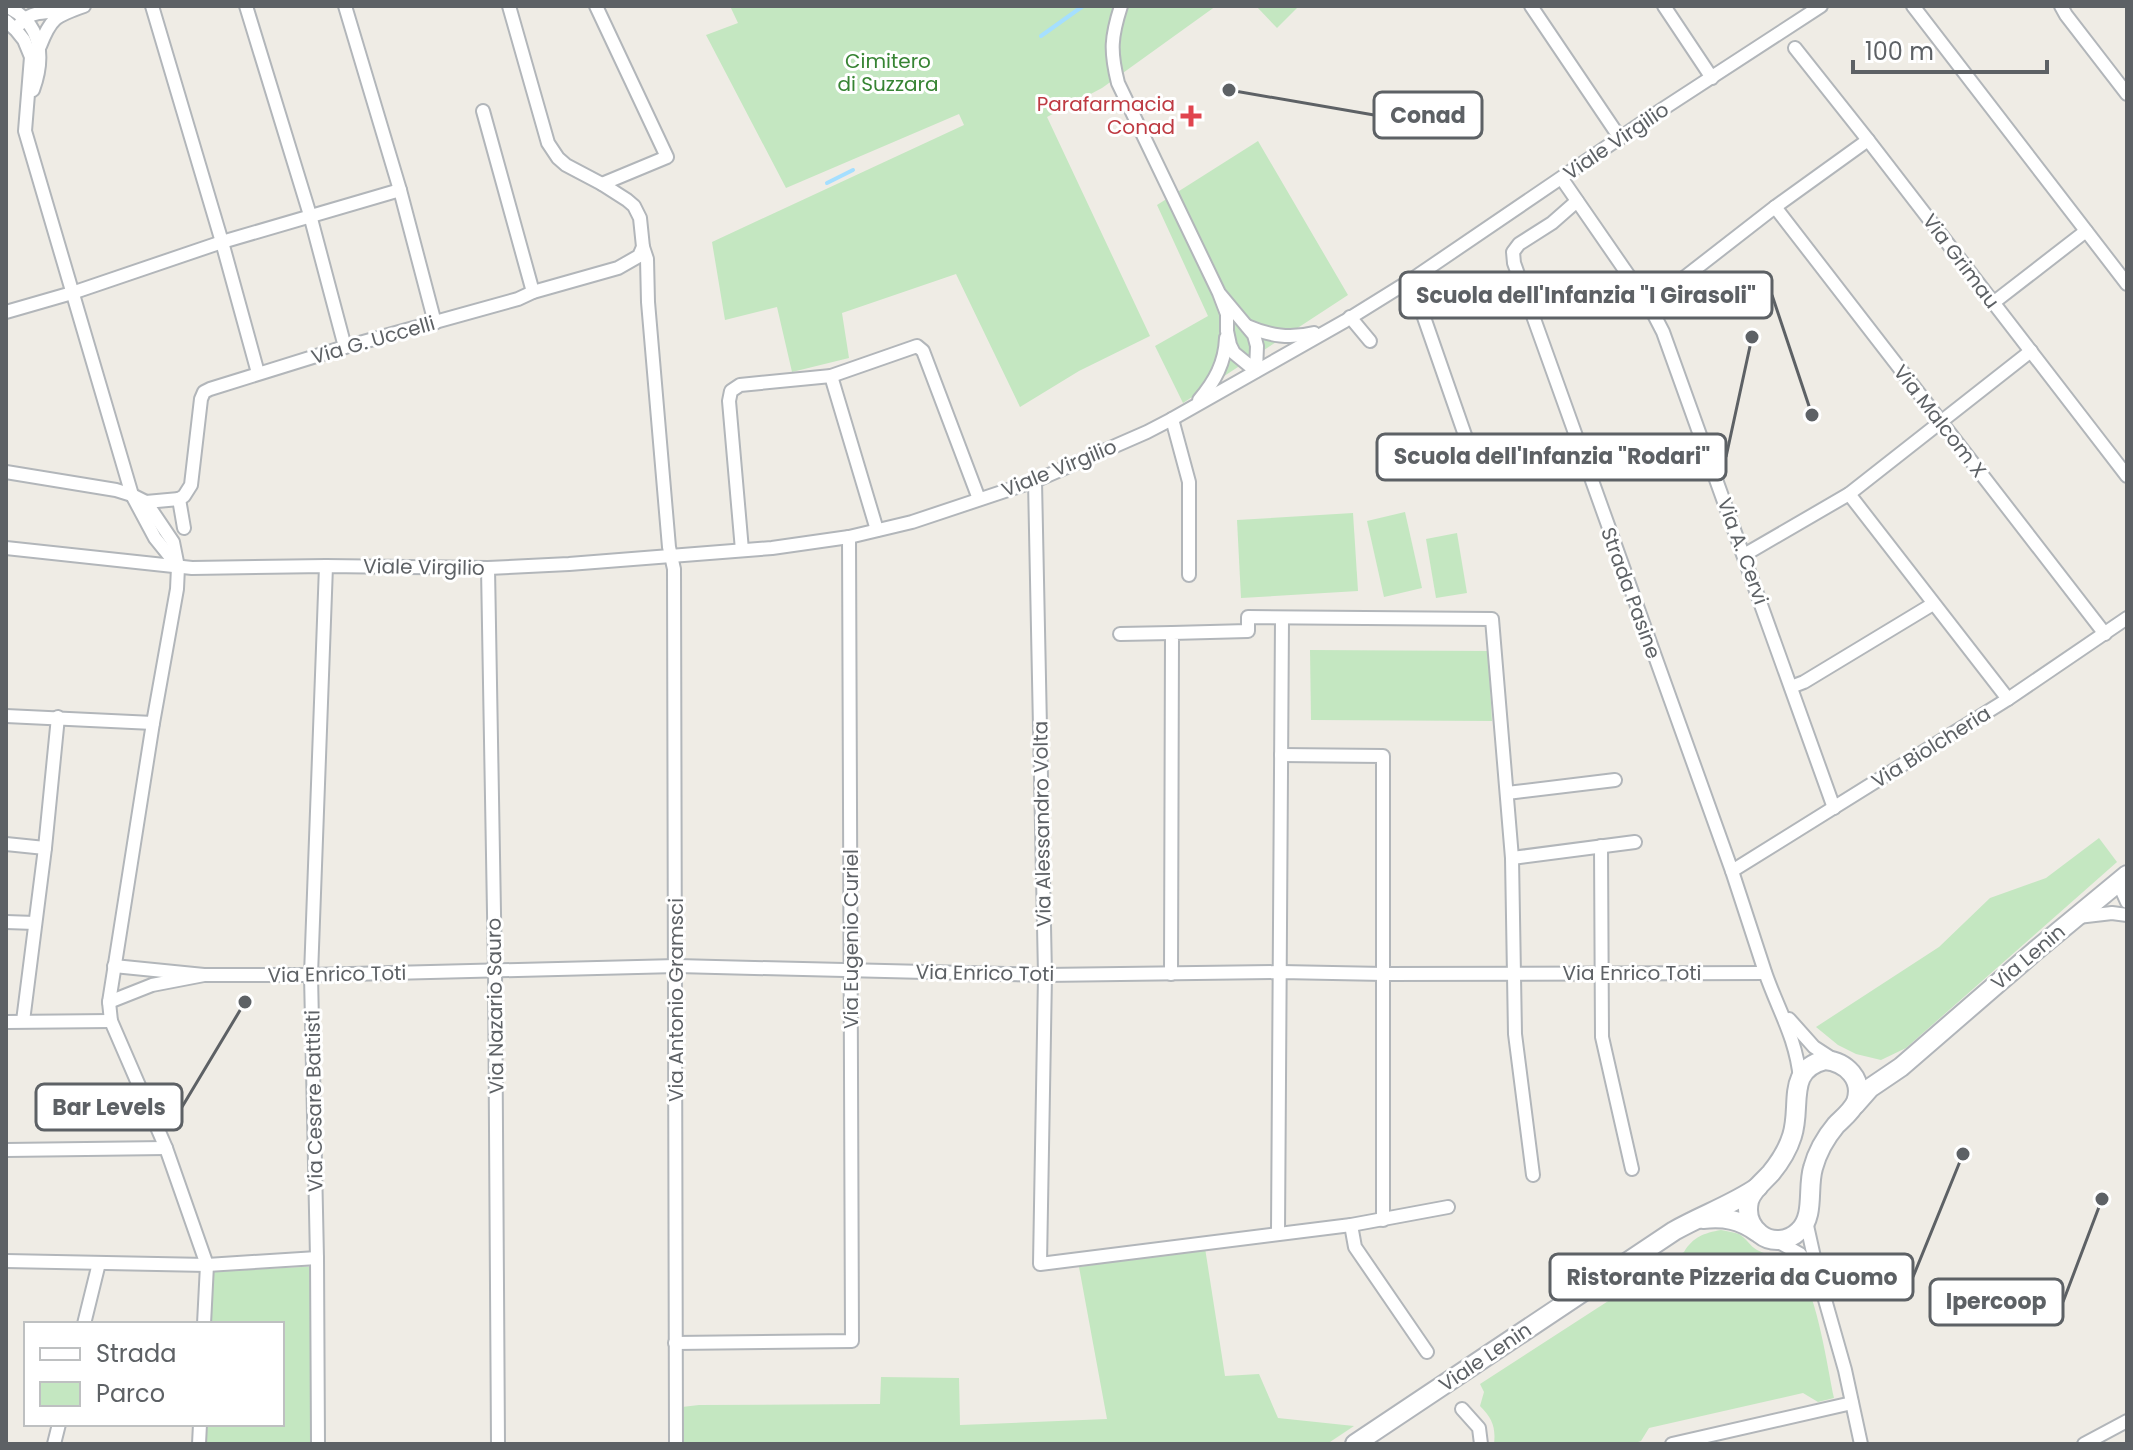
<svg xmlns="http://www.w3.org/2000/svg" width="2133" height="1450" font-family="Poppins,sans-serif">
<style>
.green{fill:#c4e7c1}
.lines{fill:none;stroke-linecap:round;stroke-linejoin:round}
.stream{stroke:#a5dfff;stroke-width:4}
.minor-casing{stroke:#b2b6ba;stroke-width:16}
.secondary-casing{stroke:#b1b5ba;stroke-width:22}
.minor{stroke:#fff;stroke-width:12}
.secondary{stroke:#fff;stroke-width:18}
.health-dot{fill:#e0444e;stroke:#fff;stroke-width:3}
.labels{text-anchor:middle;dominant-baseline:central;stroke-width:6;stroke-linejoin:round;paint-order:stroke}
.park-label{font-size:20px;fill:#378434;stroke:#fff}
.health-label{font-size:20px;fill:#be3a42;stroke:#fff;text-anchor:end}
.street-label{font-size:20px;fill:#5d6165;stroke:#fff}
.leader{fill:none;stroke:#5d6165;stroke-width:3}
.callout-dot{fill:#5d6165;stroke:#fff;stroke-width:3}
.callout{fill:#fff;stroke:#5d6165;stroke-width:3}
.callout-label{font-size:22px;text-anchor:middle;font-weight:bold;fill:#5d6165}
</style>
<rect width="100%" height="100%" fill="#efece5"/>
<g class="green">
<polygon points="730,6 1216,6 1102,88 1047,117 1150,336 1079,371 1020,407 956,274 842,313 849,358 792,372 777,307 725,320 712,242 964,125 959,114 786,188 706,35 738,23"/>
<polygon points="1256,6 1299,6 1277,28"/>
<polygon points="1258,141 1348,295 1183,403 1155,346 1208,316 1157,205"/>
<polygon points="1405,512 1422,588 1384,597 1367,521"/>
<polygon points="1353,513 1358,591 1241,598 1237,520"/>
<polygon points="1457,533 1467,593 1436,598 1426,539"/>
<polygon points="1310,650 1488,651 1492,721 1311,720"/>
<polygon points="2099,838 2117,862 1906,1048 1881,1060 1856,1054 1838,1045 1816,1027 1939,947 1990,898 2046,878"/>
<path d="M1721,1230C1726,1231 1733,1232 1739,1234C1746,1238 1750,1246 1757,1250C1768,1256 1781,1255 1792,1263C1816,1281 1827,1367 1834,1398L1818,1402L1803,1393L1649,1428L1641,1441L1632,1444H1494C1496,1427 1492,1418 1480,1406L1484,1392L1480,1384L1684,1252C1693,1237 1704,1233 1721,1230Z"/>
<polygon points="1205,1248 1225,1376 1259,1374 1278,1418 1354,1426 1327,1444 682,1444 682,1407 699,1405 880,1404 881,1377 959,1378 960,1425 1107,1419 1079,1267"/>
<polygon points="321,1266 326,1444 206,1444 207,1424 282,1424 282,1324 209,1324 210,1272"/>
</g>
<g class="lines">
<g class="stream">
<polyline points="1041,36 1083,6"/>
<polyline points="827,183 853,170"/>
</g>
<defs>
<g id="minor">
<path d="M6,6C42,23 45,57 33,90"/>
<polyline points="152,6 222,242 258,373"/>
<polyline points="246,6 310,215 345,347"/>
<polyline points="345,6 400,190 435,323"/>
<polyline points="509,6 548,143 558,158 566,165 602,184 627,200 634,206 640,218 643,247 647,259 648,302 669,547 674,569 676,1444"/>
<polyline points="596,6 667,157 602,184"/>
<path d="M1121,6C1111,37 1110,51 1118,83L1219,293L1227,314V331L1230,345L1234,353L1256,371L1257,346L1254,335L1219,293"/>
<polyline points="1531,6 1620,138"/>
<polyline points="1664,6 1712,78"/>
<polyline points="1913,6 2127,284"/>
<polyline points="2061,6 2066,15 2127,94"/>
<polyline points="6,21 16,30 24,40 31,57 25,131 132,495 155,538 176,564"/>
<path d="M20,24C31,10 49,12 65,12"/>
<path d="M40,46C51,18 55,16 84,6"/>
<polyline points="1795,48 1868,140 2127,476"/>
<polyline points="483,111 533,292"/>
<polyline points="1562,179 1649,305 1663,332 1834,808"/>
<path d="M1577,201L1552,223L1519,244L1513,252L1514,263L1732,871C1743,904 1754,938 1765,972C1778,1010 1796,1037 1800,1079"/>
<polyline points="1775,207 2105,634"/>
<polyline points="1411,280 1466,438"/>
<polyline points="1993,303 2086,231"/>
<polyline points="1649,305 1775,207 1868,140"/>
<polyline points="6,312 72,293 222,242 400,190"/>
<polyline points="1350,317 1370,341"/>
<path d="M1247,326C1270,336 1290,339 1314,333"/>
<polyline points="831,376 877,530"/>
<path d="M1199,400C1215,381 1225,363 1226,338"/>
<polyline points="1172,419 1189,482 1189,575"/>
<polyline points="6,472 116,490 132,495 146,502 173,542 178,567 177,589 153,723 109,1002 111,1021 166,1148 207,1265 204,1324"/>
<polyline points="1035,481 1045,975 1040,1264 1351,1225 1448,1207"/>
<polyline points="1849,494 2008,699"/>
<polyline points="179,499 184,496 191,485 201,399 204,392 210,389 345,347 518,299 533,292 618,268 639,256 643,247"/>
<polyline points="179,499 184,528"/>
<polyline points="146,502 179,499"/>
<polyline points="6,548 192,568 326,566 488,568 569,564 772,548 849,537 912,522 1035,481 1147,432 1172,419 1345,321 1411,280 1652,116 1821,6"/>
<polyline points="742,550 729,401 731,391 740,385 831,376 917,346 923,351 979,499"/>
<polyline points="1744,555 1849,494 2031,351"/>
<polyline points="488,568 495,970 498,1444"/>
<polyline points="1120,634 1172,633"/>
<polyline points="1791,687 1804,682 1933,604"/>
<polyline points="6,716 153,723"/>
<polyline points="1281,755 1383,756 1383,1220"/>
<polyline points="1507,793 1615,780"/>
<polyline points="6,844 45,848"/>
<polyline points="1601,846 1602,1037 1632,1169"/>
<polyline points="1512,858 1635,842"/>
<polyline points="1732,871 2008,699 2127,618"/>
<polyline points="2118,882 2127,902"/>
<polyline points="2078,917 2112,913 2127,915"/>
<polyline points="6,922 35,923"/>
<polyline points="1171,974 1172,633 1248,631 1248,617 1492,619 1512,858 1515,1034 1533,1175"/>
<polyline points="204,975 311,975 677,966 1045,975 1281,972 1384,974 1765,973"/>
<polyline points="109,1002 152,985 204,975 114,966"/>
<polyline points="1789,1019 1814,1047 1834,1060"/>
<polyline points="23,1021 45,848 58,717"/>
<polyline points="6,1022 111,1021"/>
<polyline points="6,1150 166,1148"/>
<polyline points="1806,1221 1818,1275 1845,1370 1861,1444"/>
<polyline points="1351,1225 1355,1247 1427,1352"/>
<polyline points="1278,1233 1282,618"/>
<polyline points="1775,1240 1800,1254 1816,1273"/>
<polyline points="6,1261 207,1265 317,1258"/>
<polyline points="84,1324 99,1263"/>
<polyline points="675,1343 852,1341 849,537"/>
<polyline points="1462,1409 1479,1428 1481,1444"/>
<polyline points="54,1444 59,1424"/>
<polyline points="199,1444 200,1424"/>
<polyline points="318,1444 317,1258 311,975 326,566"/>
<polyline points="1672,1444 1852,1403"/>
<polyline points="2084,1444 2127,1421"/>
</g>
<g id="secondary">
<path d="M1825,1060C1846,1062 1864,1079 1856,1102C1852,1111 1843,1118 1836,1125C1826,1137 1817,1153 1813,1168C1807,1188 1815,1216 1799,1231C1788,1242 1771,1243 1760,1234C1750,1226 1746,1214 1749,1201C1752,1190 1763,1182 1771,1173C1780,1162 1788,1149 1792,1136C1802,1106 1785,1070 1825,1060Z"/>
<polyline points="1855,1105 1870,1088 1901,1067 2035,951 2127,875"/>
<path d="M1703,1219C1724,1217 1739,1219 1757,1232"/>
<path d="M1355,1444L1674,1231C1702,1215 1732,1205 1758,1187"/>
</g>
</defs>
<use href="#minor" class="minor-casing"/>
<use href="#secondary" class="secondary-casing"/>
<use href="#minor" class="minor"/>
<use href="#secondary" class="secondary"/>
</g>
<path class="health-dot" d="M1187 104h8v8h8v8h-8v8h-8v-8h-8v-8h8z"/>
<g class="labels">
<g class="park-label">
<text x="888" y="61">Cimitero<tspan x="888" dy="23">di Suzzara</tspan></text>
</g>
<g class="health-label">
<text x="1175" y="104">Parafarmacia<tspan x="1175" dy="23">Conad</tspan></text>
</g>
<g class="street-label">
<text transform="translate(1616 141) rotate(-34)">Viale Virgilio</text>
<text transform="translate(1961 261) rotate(53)">Via Grimau</text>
<text transform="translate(373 340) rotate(-16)">Via G. Uccelli</text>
<text transform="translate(1940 421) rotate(52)">Via Malcom X</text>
<text transform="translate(1059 468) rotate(-22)">Viale Virgilio</text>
<text transform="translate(1743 551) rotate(70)">Via A. Cervi</text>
<text transform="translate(424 567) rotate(1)">Viale Virgilio</text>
<text transform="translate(1631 593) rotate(70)">Strada Pasine</text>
<text transform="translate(1931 747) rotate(-32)">Via Biolcheria</text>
<text transform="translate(1042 824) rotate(-91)">Via Alessandro Volta</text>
<text transform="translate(851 939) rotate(-90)">Via Eugenio Curiel</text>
<text transform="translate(2028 957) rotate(-40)">Via Lenin</text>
<text transform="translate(985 973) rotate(1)">Via Enrico Toti</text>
<text x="1632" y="973">Via Enrico Toti</text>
<text transform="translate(337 974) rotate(-1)">Via Enrico Toti</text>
<text transform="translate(676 1000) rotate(-90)">Via Antonio Gramsci</text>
<text transform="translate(495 1006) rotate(-91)">Via Nazario Sauro</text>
<text transform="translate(314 1101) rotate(-91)">Via Cesare Battisti</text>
<text transform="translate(1485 1357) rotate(-34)">Viale Lenin</text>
</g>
</g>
<path class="leader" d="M1229 90L1374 115M1812 415L1772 295M1752 337L1726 457M245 1002L182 1107M1963 1154L1913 1277M2102 1199L2063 1302"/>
<g class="callout-dot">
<circle cx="1229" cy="90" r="8"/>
<circle cx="1812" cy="415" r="8"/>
<circle cx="1752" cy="337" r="8"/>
<circle cx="245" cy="1002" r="8"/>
<circle cx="1963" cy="1154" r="8"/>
<circle cx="2102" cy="1199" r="8"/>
</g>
<g class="callout">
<rect x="1374" y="92" width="108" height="46" rx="8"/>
<rect x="1400" y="272" width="372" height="46" rx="8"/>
<rect x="1377" y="434" width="349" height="46" rx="8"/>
<rect x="36" y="1084" width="146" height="46" rx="8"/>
<rect x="1550" y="1254" width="363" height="46" rx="8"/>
<rect x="1930" y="1279" width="133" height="46" rx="8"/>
</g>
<g class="callout-label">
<text x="1428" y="123">Conad</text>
<text x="1586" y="303">Scuola dell'Infanzia "I Girasoli"</text>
<text x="1552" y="464">Scuola dell'Infanzia "Rodari"</text>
<text x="109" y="1115">Bar Levels</text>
<text x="1732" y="1285">Ristorante Pizzeria da Cuomo</text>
<text x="1996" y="1309">Ipercoop</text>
</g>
<rect width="2133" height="1450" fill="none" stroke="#5d6165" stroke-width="16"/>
<rect x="24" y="1322" width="260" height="104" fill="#ffffff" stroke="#bec0c1" stroke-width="2"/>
<rect x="40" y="1348" width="40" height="12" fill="#ffffff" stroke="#bec0c1" stroke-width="2"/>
<text x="96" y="1362" font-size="24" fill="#5d6165">Strada</text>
<rect x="40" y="1382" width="40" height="24" fill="#c4e7c1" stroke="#bec0c1" stroke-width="2"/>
<text x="96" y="1402" font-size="24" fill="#5d6165">Parco</text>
<path d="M1853 60v12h194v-12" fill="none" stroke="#5d6165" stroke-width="4"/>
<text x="1865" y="60" font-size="24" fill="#5d6165" stroke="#ffffff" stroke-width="6" paint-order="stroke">100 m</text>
</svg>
